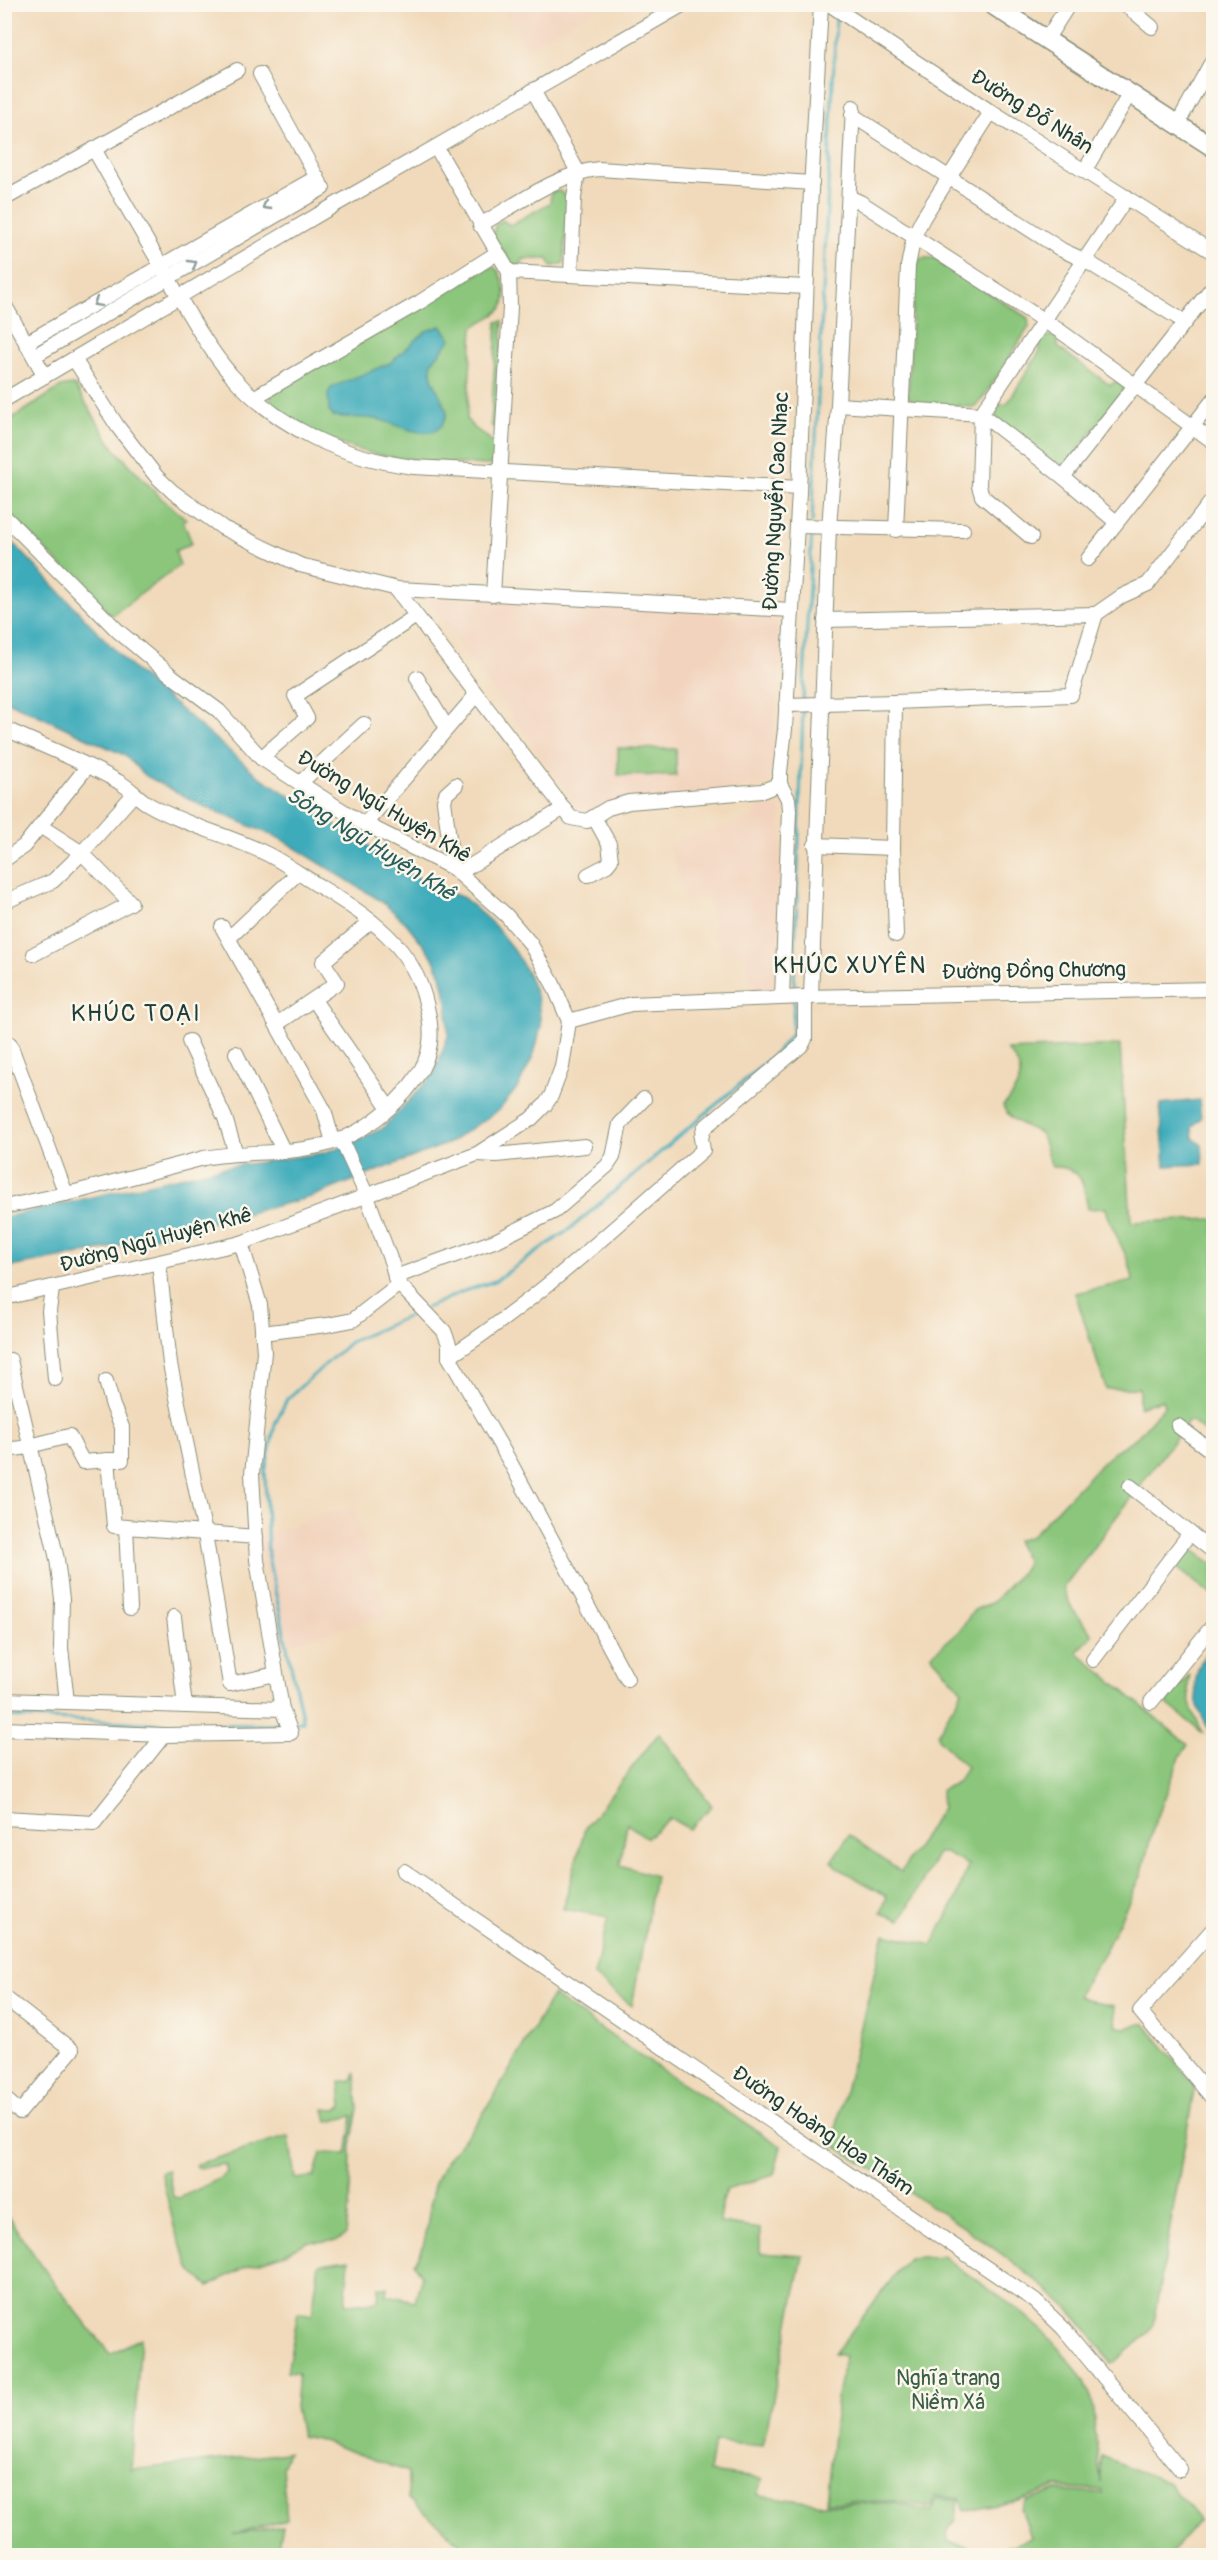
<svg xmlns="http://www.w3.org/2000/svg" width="1218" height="2560" font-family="Pangolin,sans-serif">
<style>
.built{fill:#f2d4be}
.green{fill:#8bc67b;stroke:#558258;stroke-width:1.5}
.water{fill:#3cabba;stroke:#2e7477;stroke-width:1.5}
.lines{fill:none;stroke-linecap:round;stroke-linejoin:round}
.stream{stroke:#3cabba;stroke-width:3}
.minor-casing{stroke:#888c78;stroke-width:16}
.major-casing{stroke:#888c78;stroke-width:21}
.minor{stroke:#fff;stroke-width:14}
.major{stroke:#fff;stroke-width:18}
.oneway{stroke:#8f9e9a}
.labels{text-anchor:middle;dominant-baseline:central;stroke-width:5;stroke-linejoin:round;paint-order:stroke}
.street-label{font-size:21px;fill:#1f3d34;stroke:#fbf7ec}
.park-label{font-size:21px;fill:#3a5f46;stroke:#fbf7ec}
.water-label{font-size:22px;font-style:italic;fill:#285e5c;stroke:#fbf7ec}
.quarter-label{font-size:24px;letter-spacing:1.5px;fill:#1f3d34;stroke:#fbf7ec}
</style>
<rect width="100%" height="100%" fill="#fbf7ec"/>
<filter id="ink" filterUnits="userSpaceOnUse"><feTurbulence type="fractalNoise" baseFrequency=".0167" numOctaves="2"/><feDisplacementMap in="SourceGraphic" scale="12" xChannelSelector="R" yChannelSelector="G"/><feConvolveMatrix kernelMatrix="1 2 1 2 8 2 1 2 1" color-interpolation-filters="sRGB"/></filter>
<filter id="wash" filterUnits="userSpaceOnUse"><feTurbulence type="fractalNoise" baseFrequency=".008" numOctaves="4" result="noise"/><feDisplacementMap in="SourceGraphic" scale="24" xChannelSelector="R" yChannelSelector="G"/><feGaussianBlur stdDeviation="1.35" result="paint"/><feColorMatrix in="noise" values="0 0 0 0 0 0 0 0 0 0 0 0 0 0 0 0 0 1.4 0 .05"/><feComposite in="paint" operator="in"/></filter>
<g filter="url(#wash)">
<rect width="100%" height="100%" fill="#f1dabb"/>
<g class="built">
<polygon points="500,5 603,5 533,44 523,43"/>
<polygon points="423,596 768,617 784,627 770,784 584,814"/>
<polygon points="760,801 782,804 778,989 755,989 742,954 721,954 708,899 685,901 669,843 754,816"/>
<polygon points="353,1506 388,1615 277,1648 258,1536"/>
</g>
<g class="green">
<polygon points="560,191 568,198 564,263 552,267 548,259 523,259 520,267 513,266 493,235 495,226 502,220 510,225 550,203 551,192"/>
<polygon points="922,258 935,258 1028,318 1029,327 983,398 975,407 916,404 908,397 915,263"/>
<path d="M494,267C503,273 509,298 502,308C496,316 481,320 473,328L467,419C475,437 510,438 491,465C409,462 334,459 270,402L271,394L292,380L488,268Z"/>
<polygon points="503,321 497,430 491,425 497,322"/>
<polygon points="1045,336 1056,336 1059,348 1110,385 1119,380 1123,384 1123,392 1068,463 1058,466 1000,421 994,414 994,405 1007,404 1040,351 1039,341"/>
<polygon points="72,385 75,386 113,447 161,498 186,519 183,521 192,543 175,551 180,565 111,616 5,509 5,423 61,387"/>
<polygon points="618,748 676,749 676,776 618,775"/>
<path d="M1120,1045L1131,1222L1214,1219L1213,1437L1189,1420L1063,1588L1072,1609L1092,1633L1091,1637L1077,1652L1188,1745L1180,1757L1152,1832L1141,1876L1107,1947L1078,1995L1093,2002L1114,2006L1117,2027L1127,2028L1144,2023L1195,2085L1153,2324L1148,2333L1112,2364C1098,2345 1084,2323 1066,2307C999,2244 910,2193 832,2144L884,1934L932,1945L957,1897L968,1865L945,1853H938L901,1920L881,1913L887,1896L838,1868L832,1860L849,1835L901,1872L942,1808L941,1790L957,1782L967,1767L939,1740L938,1733L962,1691L931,1655L959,1631L974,1610L993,1602L1024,1569L1027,1562L1016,1541L1030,1537L1103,1462L1118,1449L1137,1437L1164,1406L1162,1400L1139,1407V1388L1106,1389L1075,1293L1133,1281C1130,1254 1111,1233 1106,1208L1088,1209C1083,1183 1083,1166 1052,1167L1040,1133C1027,1127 1008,1120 1003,1106C1020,1086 1029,1072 1007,1050Z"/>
<polygon points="1193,1550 1213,1564 1213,1596 1176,1567 1186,1553"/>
<path d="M1190,1674C1184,1696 1193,1715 1204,1734L1166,1703Z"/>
<polygon points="659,1733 712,1806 689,1829 670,1818 647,1838 627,1824 620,1865 655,1876 632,2006 594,1976 608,1917 563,1909 585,1828"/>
<path d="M553,1995L643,2058L781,2146L774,2175L726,2190L722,2201L720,2223L760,2229V2253L803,2256L763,2446L714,2442L709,2472L763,2479L758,2495L823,2504L895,2503L932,2511L937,2498L958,2499L956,2520L946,2532L949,2542L973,2548L999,2550L1031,2538L1021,2508L1026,2500L1057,2490L1102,2493V2490L1056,2487L1015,2501L964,2512L959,2497L935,2496L932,2507L895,2501L826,2502L837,2396L845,2356L834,2354L908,2258L942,2256L1020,2311L1044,2332L1075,2367L1091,2393L1101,2483L1102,2456L1169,2483L1199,2520L1169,2555H473L408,2498V2472L317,2439L301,2436L295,2407L298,2373L287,2372L298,2313L312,2314L319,2264L349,2260L345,2304L378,2302L379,2287H388L387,2295L415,2301L422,2276L414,2263C430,2247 427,2201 436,2180C445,2158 464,2140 478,2121C505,2082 528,2036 553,1995Z"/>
<polygon points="355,2072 358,2109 351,2145 350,2197 346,2234 336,2241 307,2242 282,2255 247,2266 209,2286 191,2271 175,2230 161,2172 168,2170 173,2197 180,2198 221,2178 227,2172 225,2164 199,2168 196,2166 197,2164 289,2136 295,2179 314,2177 321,2153 347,2154 353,2116 327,2122 324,2109 336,2110 342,2107 340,2082 352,2080"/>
<polygon points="5,2213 51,2279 110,2354 141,2338 131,2470 288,2452 282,2467 287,2520 233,2534 283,2526 277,2555 5,2555"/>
</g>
<g class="water">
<path d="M441,326L451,339L432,362L431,370L432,378L447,411C446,420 441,430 431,432C414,435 393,422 376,419C362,417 347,418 333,416L329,411L328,393L332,387L390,363L426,331Z"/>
<polygon points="4,533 132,668 260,777 428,884 464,898 494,925 516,953 529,976 538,1000 541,1027 534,1054 518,1087 499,1110 449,1143 311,1197 107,1249 5,1268 5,1217 219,1168 324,1153 362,1138 382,1129 434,1074 448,1036 447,1002 441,975 432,956 406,923 381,901 281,839 201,805 146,776 124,755 5,700"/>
<polygon points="1199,1100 1201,1118 1192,1127 1193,1138 1202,1145 1203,1164 1165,1166 1160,1104"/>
<path d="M1213,1644V1735C1192,1706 1187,1673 1213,1644Z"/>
</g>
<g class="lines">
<g class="stream">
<polyline points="812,523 836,18"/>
<polyline points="803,700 812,530"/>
<polyline points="794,986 803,709"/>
<polyline points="426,1308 464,1291 495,1281 570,1229 772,1057 792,1034 794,1001"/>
<polyline points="4,1717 168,1724 267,1725 284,1723"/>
<polyline points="291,1723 303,1722 268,1557 265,1472 275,1424 287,1399 350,1342 420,1311"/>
<polyline points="1205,2556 1214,2546"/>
</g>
</g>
</g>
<g filter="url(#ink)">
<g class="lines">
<defs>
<g id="minor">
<polyline points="829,4 991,112 1214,253"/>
<polyline points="1125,4 1152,27"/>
<polyline points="1046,40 1069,4"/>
<polyline points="260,74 320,183"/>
<polyline points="533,90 578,172 574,198 571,275"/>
<polyline points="852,115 1062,250 1086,261 1185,322"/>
<polyline points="1178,123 1214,58"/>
<polyline points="436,147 509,272 510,307 493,595"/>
<path d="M94,149C116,188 139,228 162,267C183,304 204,343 231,375C279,429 344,458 414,467L799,488"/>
<polyline points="1085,170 1130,93"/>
<polyline points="849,197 860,202 1060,331 1214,442"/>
<polyline points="4,199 237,70"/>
<path d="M480,225C516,205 558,173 599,169L812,183"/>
<polyline points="509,272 806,287"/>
<polyline points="4,304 45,376"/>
<polyline points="26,343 317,177"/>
<polyline points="34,356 323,188"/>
<polyline points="74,359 118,427 156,476 173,492 223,528 300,565 398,589 792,610"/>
<polyline points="255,397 420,302 497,253"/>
<polyline points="4,400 333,206 684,4"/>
<polyline points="838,405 981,414 1063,477 1115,521"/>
<polyline points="1063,477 1214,285"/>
<polyline points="4,516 118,631 172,676 219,711 261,758 357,820 453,868 506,915 530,943 553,984 569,1021 562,1067 551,1096 545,1105 531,1119 477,1154 241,1243 4,1298"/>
<polyline points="797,526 963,530"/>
<polyline points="896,530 908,266 914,236 923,218 991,112"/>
<polyline points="1031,537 982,496 979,486 981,414 1127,197"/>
<polyline points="1088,559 1214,399"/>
<polyline points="396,589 571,818 587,821 608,808 629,802 762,791 780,784"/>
<polyline points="1096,614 1122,596 1148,584 1214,498"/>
<polyline points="825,620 1096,614 1071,695 895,702 893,848 896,935"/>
<polyline points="417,678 447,728"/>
<polyline points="786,705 895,702"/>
<path d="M4,728C42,746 83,761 119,782C130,788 138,798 148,804C184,825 232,836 269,855C286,864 303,876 319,886C369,917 414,945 427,1007C432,1028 433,1047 422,1068C404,1100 369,1130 334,1142C292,1156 247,1150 204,1158L79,1191L4,1207"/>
<polyline points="261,758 307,718 295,696 416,616"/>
<polyline points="300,783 364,724"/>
<polyline points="365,824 476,695"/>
<polyline points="815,845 893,848"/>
<polyline points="4,860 24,846 87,767"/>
<polyline points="453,868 444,801 446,794 456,785"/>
<polyline points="459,873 564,808"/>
<polyline points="588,875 607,865 611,860 609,844 594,817"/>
<polyline points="4,902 53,881 79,856 134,794"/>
<polyline points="222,927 324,1110 333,1142"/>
<polyline points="229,938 298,873"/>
<polyline points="34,954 131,903 82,853 40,826"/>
<polyline points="811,996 829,528 838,405 853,107"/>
<polyline points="782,997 789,810 788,799 780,784 780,772 785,729 799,492 808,247 821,4"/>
<polyline points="314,1000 389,1108"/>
<polyline points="569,1021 631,1004 805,997 1214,989"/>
<polyline points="277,1024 337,983 323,962 371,921"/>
<polyline points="189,1041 225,1118 236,1154"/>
<polyline points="10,1044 66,1194"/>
<polyline points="236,1053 284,1152"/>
<polyline points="341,1139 366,1194 392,1264 396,1281 444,1331 449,1344 449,1357 510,1462 627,1679"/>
<polyline points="477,1154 496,1155 585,1146"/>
<polyline points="159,1263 170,1364 205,1534 230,1684 276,1674"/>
<polyline points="395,1277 497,1240 555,1211 607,1166 613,1157 620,1124 644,1099"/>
<polyline points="52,1289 49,1311 55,1379"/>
<polyline points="262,1333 327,1325 353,1320 398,1285"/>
<path d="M449,1357C540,1298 621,1222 703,1150L701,1138L704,1128L802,1045L805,1039V997"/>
<polyline points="10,1360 57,1559 62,1599 61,1648 67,1702"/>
<polyline points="106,1381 113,1406 122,1427 122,1460 108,1460"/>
<polyline points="1178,1426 1214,1453"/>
<polyline points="4,1450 22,1448 69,1436 83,1462 108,1460 114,1526 256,1537"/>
<polyline points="1130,1486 1214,1552"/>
<polyline points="126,1527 130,1608"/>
<polyline points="174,1617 185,1706"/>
<polyline points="1093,1660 1190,1533"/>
<polyline points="4,1700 282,1709"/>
<polyline points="1151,1702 1214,1624"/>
<polyline points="4,1729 164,1735 291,1733 282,1709 257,1560 252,1474 264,1352 260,1305 241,1243"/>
<polyline points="4,1818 94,1823 164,1735"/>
<polyline points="404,1871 1035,2301 1063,2328 1180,2469"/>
<polyline points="1214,1928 1140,2011 1214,2100"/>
<polyline points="4,1997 72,2050 20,2112 4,2098"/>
</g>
<polyline id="major" points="991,4 1214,148"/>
</defs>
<use href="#minor" class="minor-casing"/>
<use href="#major" class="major-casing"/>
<use href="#minor" class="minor"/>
<use href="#major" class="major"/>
</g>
<defs><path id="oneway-chevron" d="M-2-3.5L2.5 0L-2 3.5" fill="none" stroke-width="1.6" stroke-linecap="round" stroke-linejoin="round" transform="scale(1.5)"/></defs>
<g class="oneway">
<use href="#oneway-chevron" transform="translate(266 206) rotate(150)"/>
<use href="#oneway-chevron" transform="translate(193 264) rotate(-30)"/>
<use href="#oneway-chevron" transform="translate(97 303) rotate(150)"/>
</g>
</g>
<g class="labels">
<g class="street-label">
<text transform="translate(1032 112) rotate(32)">Đường Đỗ Nhân</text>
<text transform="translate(776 501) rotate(-87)">Đường Nguyễn Cao Nhạc</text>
<text transform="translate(384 807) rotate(31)">Đường Ngũ Huyện Khê</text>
<text transform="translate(1034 971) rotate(-1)">Đường Đồng Chương</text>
<text transform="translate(156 1240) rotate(-15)">Đường Ngũ Huyện Khê</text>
<text transform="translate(823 2131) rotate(34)">Đường Hoàng Hoa Thám</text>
</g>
<g class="park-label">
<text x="948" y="2378">Nghĩa trang<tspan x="948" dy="24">Niềm Xá</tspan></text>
</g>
<g class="water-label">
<text transform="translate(371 844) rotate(32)">Sông Ngũ Huyện Khê</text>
</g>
<g class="quarter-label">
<text x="850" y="965">KHÚC XUYÊN</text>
<text x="136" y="1013">KHÚC TOẠI</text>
</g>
</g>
<rect width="1218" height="2560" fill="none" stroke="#fbf7ec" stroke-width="24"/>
</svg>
